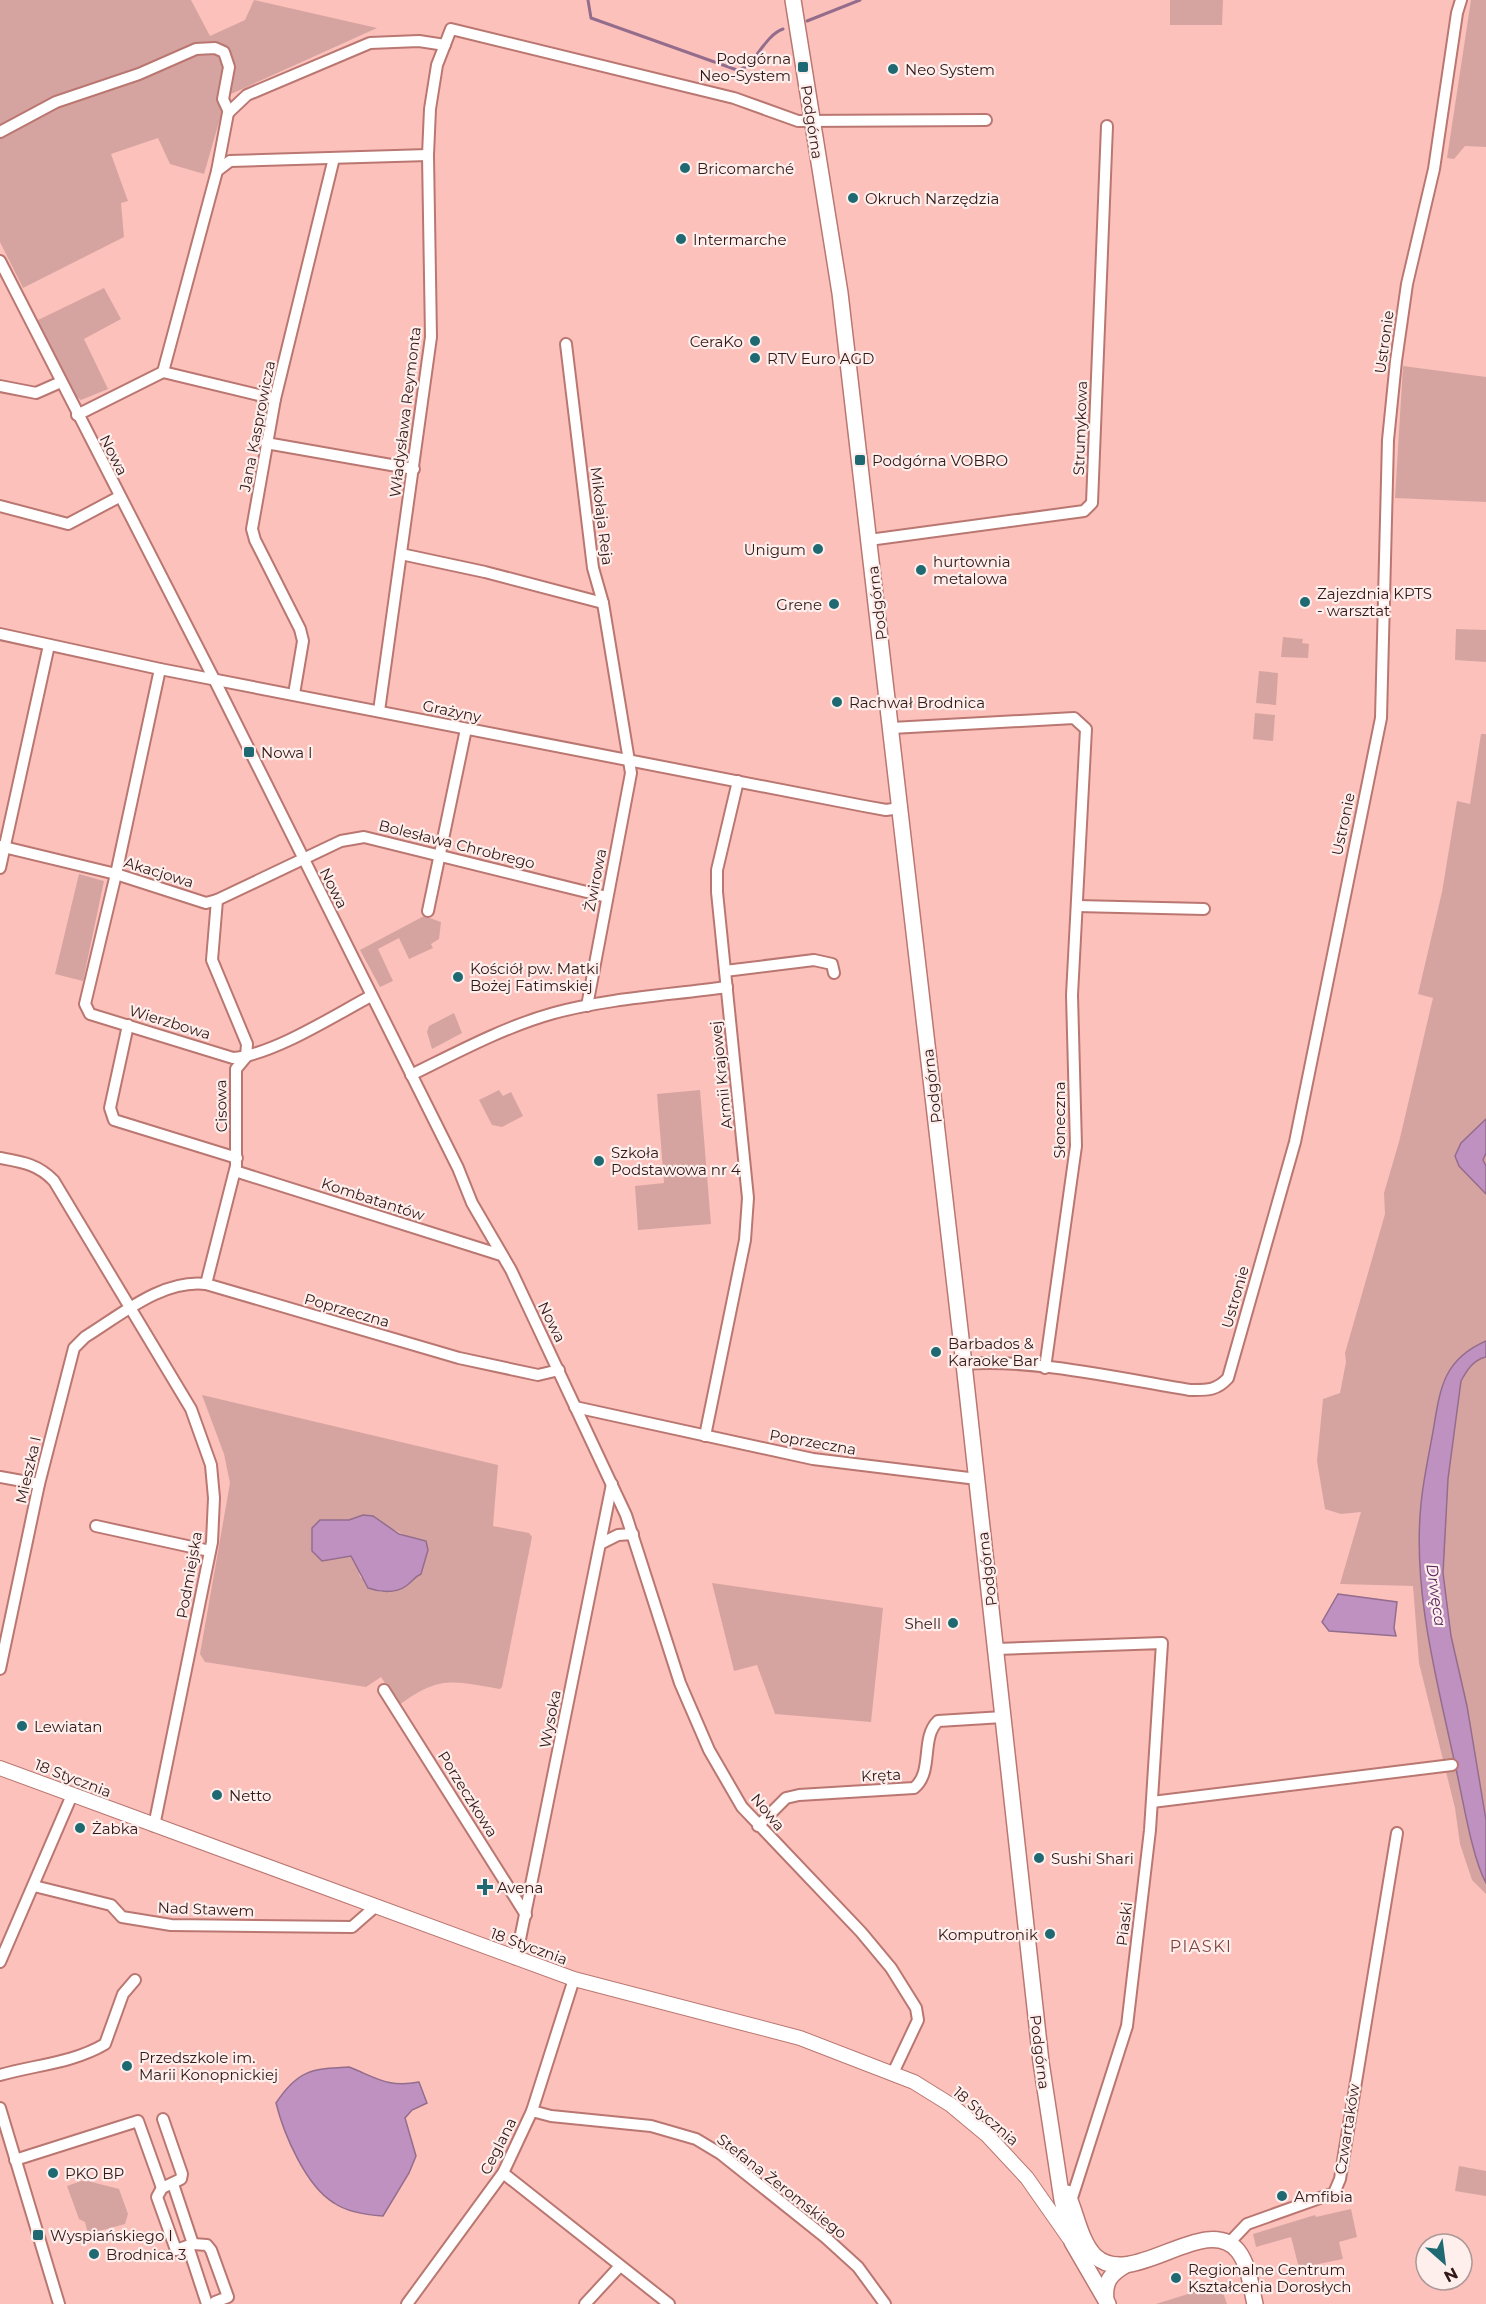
<svg xmlns="http://www.w3.org/2000/svg" width="1486" height="2304" font-family="Montserrat,sans-serif">
<style>
.green{fill:#d6a4a0;fill-rule:evenodd}
.water{fill:#be91c0;stroke:#946d8d;stroke-width:1.5}
.lines{fill:none;stroke-linecap:round;stroke-linejoin:round}
.stream{stroke:#946d8d;stroke-width:3}
.minor-casing{stroke:#ba7771;stroke-width:14}
.tertiary-casing{stroke:#ba7771;stroke-width:16}
.secondary-casing{stroke:#ba7771;stroke-width:18}
.minor{stroke:#fff;stroke-width:10}
.tertiary{stroke:#fff;stroke-width:14}
.secondary{stroke:#fff;stroke-width:15}
.poi-dot{fill:#1f6a72;stroke:#feeeec;stroke-width:2}
.labels{text-anchor:middle;dominant-baseline:central;stroke-width:4.5;stroke-linejoin:round;paint-order:stroke}
.poi-label{font-size:15px;fill:#321816;stroke:#feeeec;text-anchor:start}
.street-label{font-size:15px;fill:#321816;stroke:#feeeec}
.water-label{font-size:16px;font-style:italic;fill:#59235d;stroke:#feeeec}
.neighbourhood-label{font-size:16px;letter-spacing:1.5px;fill:#81433f;stroke:#feeeec}
</style>
<rect width="100%" height="100%" fill="#fcc1bb"/>
<g class="green">
<polygon points="0,0 191,0 210,36 245,20 254,0 377,28 231,94 224,105 204,174 170,164 158,138 111,154 128,201 121,203 124,237 23,288 0,242"/>
<polygon points="1170,0 1223,0 1222,25 1170,25"/>
<polygon points="1471,0 1486,0 1486,147 1465,146 1454,159 1447,158"/>
<polygon points="104,288 121,319 84,339 108,389 81,400 73,394 36,321"/>
<polygon points="1403,366 1486,377 1486,502 1395,498"/>
<polygon points="1456,629 1486,630 1486,662 1455,660"/>
<polygon points="1283,637 1303,639 1302,643 1309,644 1308,658 1281,657"/>
<polygon points="1259,671 1278,673 1276,705 1256,703"/>
<polygon points="1255,713 1275,715 1273,741 1253,739"/>
<polygon points="1481,734 1486,734 1486,1894 1472,1880 1460,1844 1455,1808 1419,1663 1413,1586 1340,1584 1361,1512 1341,1514 1325,1509 1317,1461 1323,1399 1340,1393 1346,1362 1345,1353 1385,1214 1384,1193 1399,1142 1433,998 1418,994 1442,892 1457,801 1470,804"/>
<polygon points="79,874 104,881 83,981 55,974"/>
<polygon points="424,916 441,922 439,939 431,944 433,948 409,959 399,938 378,949 393,981 380,987 360,950"/>
<polygon points="454,1013 462,1033 432,1049 427,1032 429,1026"/>
<polygon points="499,1090 503,1096 511,1092 523,1116 502,1127 492,1125 479,1100"/>
<polygon points="700,1090 711,1224 638,1230 635,1186 664,1183 657,1094"/>
<path d="M202,1395L498,1465L493,1526L529,1533L532,1537L502,1687L500,1689C453,1681 440,1675 399,1705L381,1677L366,1687L205,1662L200,1654L230,1483L224,1454ZM373,1516C391,1532 413,1535 428,1550L421,1573L414,1577L407,1586L381,1592L360,1577L357,1564L351,1556H316L312,1550V1528L320,1520L339,1521Z"/>
<polygon points="712,1583 883,1608 871,1722 775,1714 757,1665 734,1671"/>
<polygon points="1459,2166 1486,2171 1486,2196 1455,2191"/>
<polygon points="84,2180 119,2189 128,2214 125,2224 88,2234 85,2222 79,2219 67,2186"/>
<polygon points="1351,2209 1357,2237 1339,2242 1343,2259 1299,2268 1291,2237 1256,2247 1253,2234 1315,2215 1316,2217"/>
<polygon points="1220,2284 1227,2304 1156,2304"/>
</g>
<g class="water">
<polygon points="1486,1119 1486,1153 1483,1160 1486,1166 1486,1194 1459,1166 1455,1156 1461,1143"/>
<path d="M1486,1341V1357C1473,1360 1467,1370 1461,1381L1448,1479L1443,1573L1451,1636L1467,1706L1486,1820V1883C1472,1858 1463,1799 1456,1769C1438,1684 1412,1592 1421,1504C1423,1482 1428,1459 1432,1437C1440,1393 1440,1361 1486,1341Z"/>
<path d="M363,1515L373,1516L399,1534L426,1541L428,1550L421,1574C414,1577 412,1582 406,1586C395,1594 379,1592 368,1588L351,1556L322,1561L312,1551V1528L320,1520H349Z"/>
<polygon points="1338,1594 1397,1602 1394,1628 1396,1636 1329,1631 1322,1622"/>
<path d="M349,2067C377,2078 388,2088 419,2082L427,2103L412,2110L405,2118L416,2156L409,2173L383,2216C367,2215 347,2212 334,2203C306,2186 284,2135 276,2103C298,2070 311,2069 349,2067Z"/>
</g>
<g class="lines">
<g class="stream">
<path d="M588,0L591,18L737,70C754,69 763,36 783,29"/>
<polyline points="807,21 860,0"/>
</g>
<defs>
<g id="minor">
<polyline points="0,132 56,102 139,74 196,49 215,48 224,52 229,67 223,99 229,112"/>
<polyline points="217,171 228,113 247,95 370,43 419,41 445,45"/>
<polyline points="0,261 214,679 458,1168 472,1203 511,1270 626,1515 680,1683 709,1750 742,1807 861,1932 891,1968 916,2008 918,2020 893,2073"/>
<polyline points="566,344 593,568 603,603 631,773 587,1006"/>
<polyline points="163,372 275,399"/>
<polyline points="0,386 36,393 61,382"/>
<polyline points="77,415 163,372 217,171 230,161 428,155"/>
<polyline points="266,443 414,469"/>
<polyline points="0,506 68,524 119,497"/>
<polyline points="869,540 1084,511 1092,503 1107,126"/>
<polyline points="401,554 485,572 603,603"/>
<polyline points="0,634 160,669 864,806 886,810 900,808"/>
<path d="M160,669L116,874L85,1004L90,1014L233,1058C273,1055 335,1015 371,996"/>
<polyline points="294,694 303,641 300,629 255,540 252,529 275,399 334,158"/>
<polyline points="379,711 431,337 428,155 430,109 437,65 451,29 734,98 798,121 986,120"/>
<polyline points="892,728 1074,718 1086,729 1072,995 1076,1146 1045,1368"/>
<polyline points="0,846 116,874 206,903 217,900 341,841 364,837 607,897"/>
<polyline points="0,868 49,645"/>
<polyline points="1077,906 1204,909"/>
<polyline points="428,911 466,729"/>
<polyline points="725,971 814,960 832,964 834,973"/>
<polyline points="128,1025 110,1108 114,1120 237,1158"/>
<path d="M411,1075C458,1052 504,1027 554,1013C610,998 670,995 727,987"/>
<path d="M0,1158C22,1162 38,1164 54,1181L191,1409L211,1465L214,1498L212,1542L154,1826"/>
<polyline points="235,1171 501,1255"/>
<polyline points="206,1284 236,1166 236,1069 246,1057 247,1044 212,960 217,900"/>
<path d="M964,1364C1031,1358 1123,1379 1190,1390C1207,1390 1216,1391 1228,1378L1295,1142L1381,718L1388,440L1396,361L1407,284L1434,169L1457,13L1461,0"/>
<polyline points="575,1407 813,1459 977,1479"/>
<polyline points="705,1436 745,1240 748,1198 717,892 717,870 738,781"/>
<polyline points="0,1477 39,1484"/>
<polyline points="96,1526 210,1551"/>
<polyline points="600,1544 618,1535 633,1534"/>
<polyline points="996,1649 1162,1643 1150,1830 1127,2026 1071,2201"/>
<path d="M0,1669L39,1484L74,1348L85,1337C121,1315 162,1279 206,1284L459,1358L538,1375L559,1370"/>
<polyline points="384,1690 526,1915"/>
<polyline points="1152,1802 1452,1765"/>
<path d="M758,1826L786,1798L799,1795L914,1788C934,1772 920,1738 938,1721L1003,1717"/>
<polyline points="34,1886 111,1905 122,1917 171,1925 352,1927 376,1906"/>
<polyline points="516,1959 612,1484"/>
<polyline points="0,1962 72,1795"/>
<path d="M0,2075C35,2065 73,2063 105,2044L123,1994L135,1980"/>
<polyline points="0,2108 59,2304"/>
<polyline points="532,2111 551,2116 651,2126 696,2139 721,2154 825,2237 858,2267 885,2304"/>
<polyline points="15,2160 138,2121 162,2188 181,2179 182,2174 163,2119"/>
<polyline points="503,2173 669,2304"/>
<polyline points="162,2188 157,2197 176,2250 193,2244 173,2184"/>
<polyline points="1229,2243 1247,2224 1334,2193 1340,2179 1397,1833"/>
<polyline points="193,2244 207,2245 211,2250 228,2297 215,2302"/>
<polyline points="188,2246 207,2304"/>
<polyline points="407,2304 503,2173 532,2111 574,1979"/>
<polyline points="585,2304 620,2266"/>
</g>
<polyline id="tertiary" points="0,1768 574,1979 800,2038 914,2082 951,2105 987,2135 1027,2178 1069,2238"/>
<g id="secondary">
<polyline points="793,0 840,293 964,1364 1041,2062 1062,2200 1072,2242 1108,2304"/>
<path d="M1067,2193C1076,2212 1080,2241 1095,2256C1132,2291 1206,2211 1238,2251C1249,2265 1251,2287 1255,2304"/>
<path d="M1106,2300C1104,2282 1110,2274 1126,2265"/>
</g>
</defs>
<use href="#minor" class="minor-casing"/>
<use href="#tertiary" class="tertiary-casing"/>
<use href="#secondary" class="secondary-casing"/>
<use href="#minor" class="minor"/>
<use href="#tertiary" class="tertiary"/>
<use href="#secondary" class="secondary"/>
</g>
<g class="poi-dot">
<rect x="797" y="61" width="12" height="12" rx="3"/>
<circle cx="893" cy="69" r="6"/>
<circle cx="685" cy="168" r="6"/>
<circle cx="853" cy="198" r="6"/>
<circle cx="681" cy="239" r="6"/>
<circle cx="755" cy="341" r="6"/>
<circle cx="755" cy="358" r="6"/>
<rect x="854" y="454" width="12" height="12" rx="3"/>
<circle cx="818" cy="549" r="6"/>
<circle cx="921" cy="570" r="6"/>
<circle cx="1305" cy="602" r="6"/>
<circle cx="834" cy="604" r="6"/>
<circle cx="837" cy="702" r="6"/>
<rect x="243" y="746" width="12" height="12" rx="3"/>
<circle cx="458" cy="977" r="6"/>
<circle cx="599" cy="1161" r="6"/>
<circle cx="936" cy="1352" r="6"/>
<circle cx="953" cy="1623" r="6"/>
<circle cx="22" cy="1726" r="6"/>
<circle cx="217" cy="1795" r="6"/>
<circle cx="80" cy="1828" r="6"/>
<circle cx="1039" cy="1858" r="6"/>
<path d="M482 1878h6v6h6v6h-6v6h-6v-6h-6v-6h6z"/>
<circle cx="1050" cy="1934" r="6"/>
<circle cx="127" cy="2066" r="6"/>
<circle cx="53" cy="2173" r="6"/>
<circle cx="1282" cy="2196" r="6"/>
<rect x="32" y="2229" width="12" height="12" rx="3"/>
<circle cx="94" cy="2254" r="6"/>
<circle cx="1176" cy="2278" r="6"/>
</g>
<g class="labels">
<g class="poi-label">
<text x="791" y="58" text-anchor="end">Podgórna<tspan x="791" dy="17">Neo-System</tspan></text>
<text x="905" y="69">Neo System</text>
<text x="697" y="168">Bricomarché</text>
<text x="865" y="198">Okruch Narzędzia</text>
<text x="693" y="239">Intermarche</text>
<text x="743" y="341" text-anchor="end">CeraKo</text>
<text x="767" y="358">RTV Euro AGD</text>
<text x="872" y="460">Podgórna VOBRO</text>
<text x="806" y="549" text-anchor="end">Unigum</text>
<text x="933" y="561">hurtownia<tspan x="933" dy="17">metalowa</tspan></text>
<text x="1317" y="593">Zajezdnia KPTS<tspan x="1317" dy="17">- warsztat</tspan></text>
<text x="822" y="604" text-anchor="end">Grene</text>
<text x="849" y="702">Rachwał Brodnica</text>
<text x="261" y="752">Nowa I</text>
<text x="470" y="968">Kościół pw. Matki<tspan x="470" dy="17">Bożej Fatimskiej</tspan></text>
<text x="611" y="1152">Szkoła<tspan x="611" dy="17">Podstawowa nr 4</tspan></text>
<text x="948" y="1343">Barbados &amp;<tspan x="948" dy="17">Karaoke Bar</tspan></text>
<text x="941" y="1623" text-anchor="end">Shell</text>
<text x="34" y="1726">Lewiatan</text>
<text x="229" y="1795">Netto</text>
<text x="92" y="1828">Żabka</text>
<text x="1051" y="1858">Sushi Shari</text>
<text x="497" y="1887">Avena</text>
<text x="1038" y="1934" text-anchor="end">Komputronik</text>
<text x="139" y="2057">Przedszkole im.<tspan x="139" dy="17">Marii Konopnickiej</tspan></text>
<text x="65" y="2173">PKO BP</text>
<text x="1294" y="2196">Amfibia</text>
<text x="50" y="2235">Wyspiańskiego I</text>
<text x="106" y="2254">Brodnica 3</text>
<text x="1188" y="2269">Regionalne Centrum<tspan x="1188" dy="17">Kształcenia Dorosłych</tspan></text>
</g>
<g class="street-label">
<text transform="translate(812 122) rotate(81)">Podgórna</text>
<text transform="translate(1384 342) rotate(-82)">Ustronie</text>
<text transform="translate(405 412) rotate(-83)">Władysława Reymonta</text>
<text transform="translate(257 426) rotate(-79)">Jana Kasprowicza</text>
<text transform="translate(1080 428) rotate(-88)">Strumykowa</text>
<text transform="translate(114 455) rotate(63)">Nowa</text>
<text transform="translate(602 516) rotate(83)">Mikołaja Reja</text>
<text transform="translate(877 603) rotate(-97)">Podgórna</text>
<text transform="translate(452 711) rotate(12)">Grażyny</text>
<text transform="translate(1343 824) rotate(-78)">Ustronie</text>
<text transform="translate(457 844) rotate(14)">Bolesława Chrobrego</text>
<text transform="translate(159 872) rotate(17)">Akacjowa</text>
<text transform="translate(595 880) rotate(-79)">Żwirowa</text>
<text transform="translate(334 888) rotate(63)">Nowa</text>
<text transform="translate(170 1022) rotate(17)">Wierzbowa</text>
<text transform="translate(721 1075) rotate(-96)">Armii Krajowej</text>
<text transform="translate(932 1086) rotate(-97)">Podgórna</text>
<text transform="translate(221 1106) rotate(-91)">Cisowa</text>
<text transform="translate(1059 1120) rotate(-90)">Słoneczna</text>
<text transform="translate(373 1199) rotate(18)">Kombatantów</text>
<text transform="translate(1235 1297) rotate(-74)">Ustronie</text>
<text transform="translate(347 1310) rotate(16)">Poprzeczna</text>
<text transform="translate(552 1322) rotate(64)">Nowa</text>
<text transform="translate(813 1442) rotate(10)">Poprzeczna</text>
<text transform="translate(28 1470) rotate(-77)">Mieszka I</text>
<text transform="translate(987 1569) rotate(-97)">Podgórna</text>
<text transform="translate(189 1575) rotate(-80)">Podmiejska</text>
<text transform="translate(550 1719) rotate(-79)">Wysoka</text>
<text transform="translate(881 1775) rotate(-3)">Kręta</text>
<text transform="translate(73 1778) rotate(21)">18 Stycznia</text>
<text transform="translate(468 1794) rotate(58)">Porzeczkowa</text>
<text transform="translate(768 1812) rotate(50)">Nowa</text>
<text transform="translate(206 1909) rotate(2)">Nad Stawem</text>
<text transform="translate(1124 1924) rotate(-83)">Piaski</text>
<text transform="translate(529 1946) rotate(20)">18 Stycznia</text>
<text transform="translate(1040 2052) rotate(83)">Podgórna</text>
<text transform="translate(986 2116) rotate(41)">18 Stycznia</text>
<text transform="translate(1347 2129) rotate(-81)">Czwartaków</text>
<text transform="translate(498 2146) rotate(-63)">Ceglana</text>
<text transform="translate(782 2186) rotate(38)">Stefana Żeromskiego</text>
</g>
<g class="water-label">
<text transform="translate(1436 1595) rotate(82)">Drwęca</text>
</g>
<g class="neighbourhood-label">
<text x="1201" y="1946">PIASKI</text>
</g>
</g>
<g transform="translate(1444 2262) rotate(152)"><circle r="28" fill="#feeeec" stroke="#ac9896" stroke-width="1.5"/>
<path d="M0-4.5L10 22L0 15L-10 22Z" fill="#1f6a72"/>
<text y="-9" font-size="16" font-weight="bold" text-anchor="middle" fill="#321816">N</text>
</g>
</svg>
